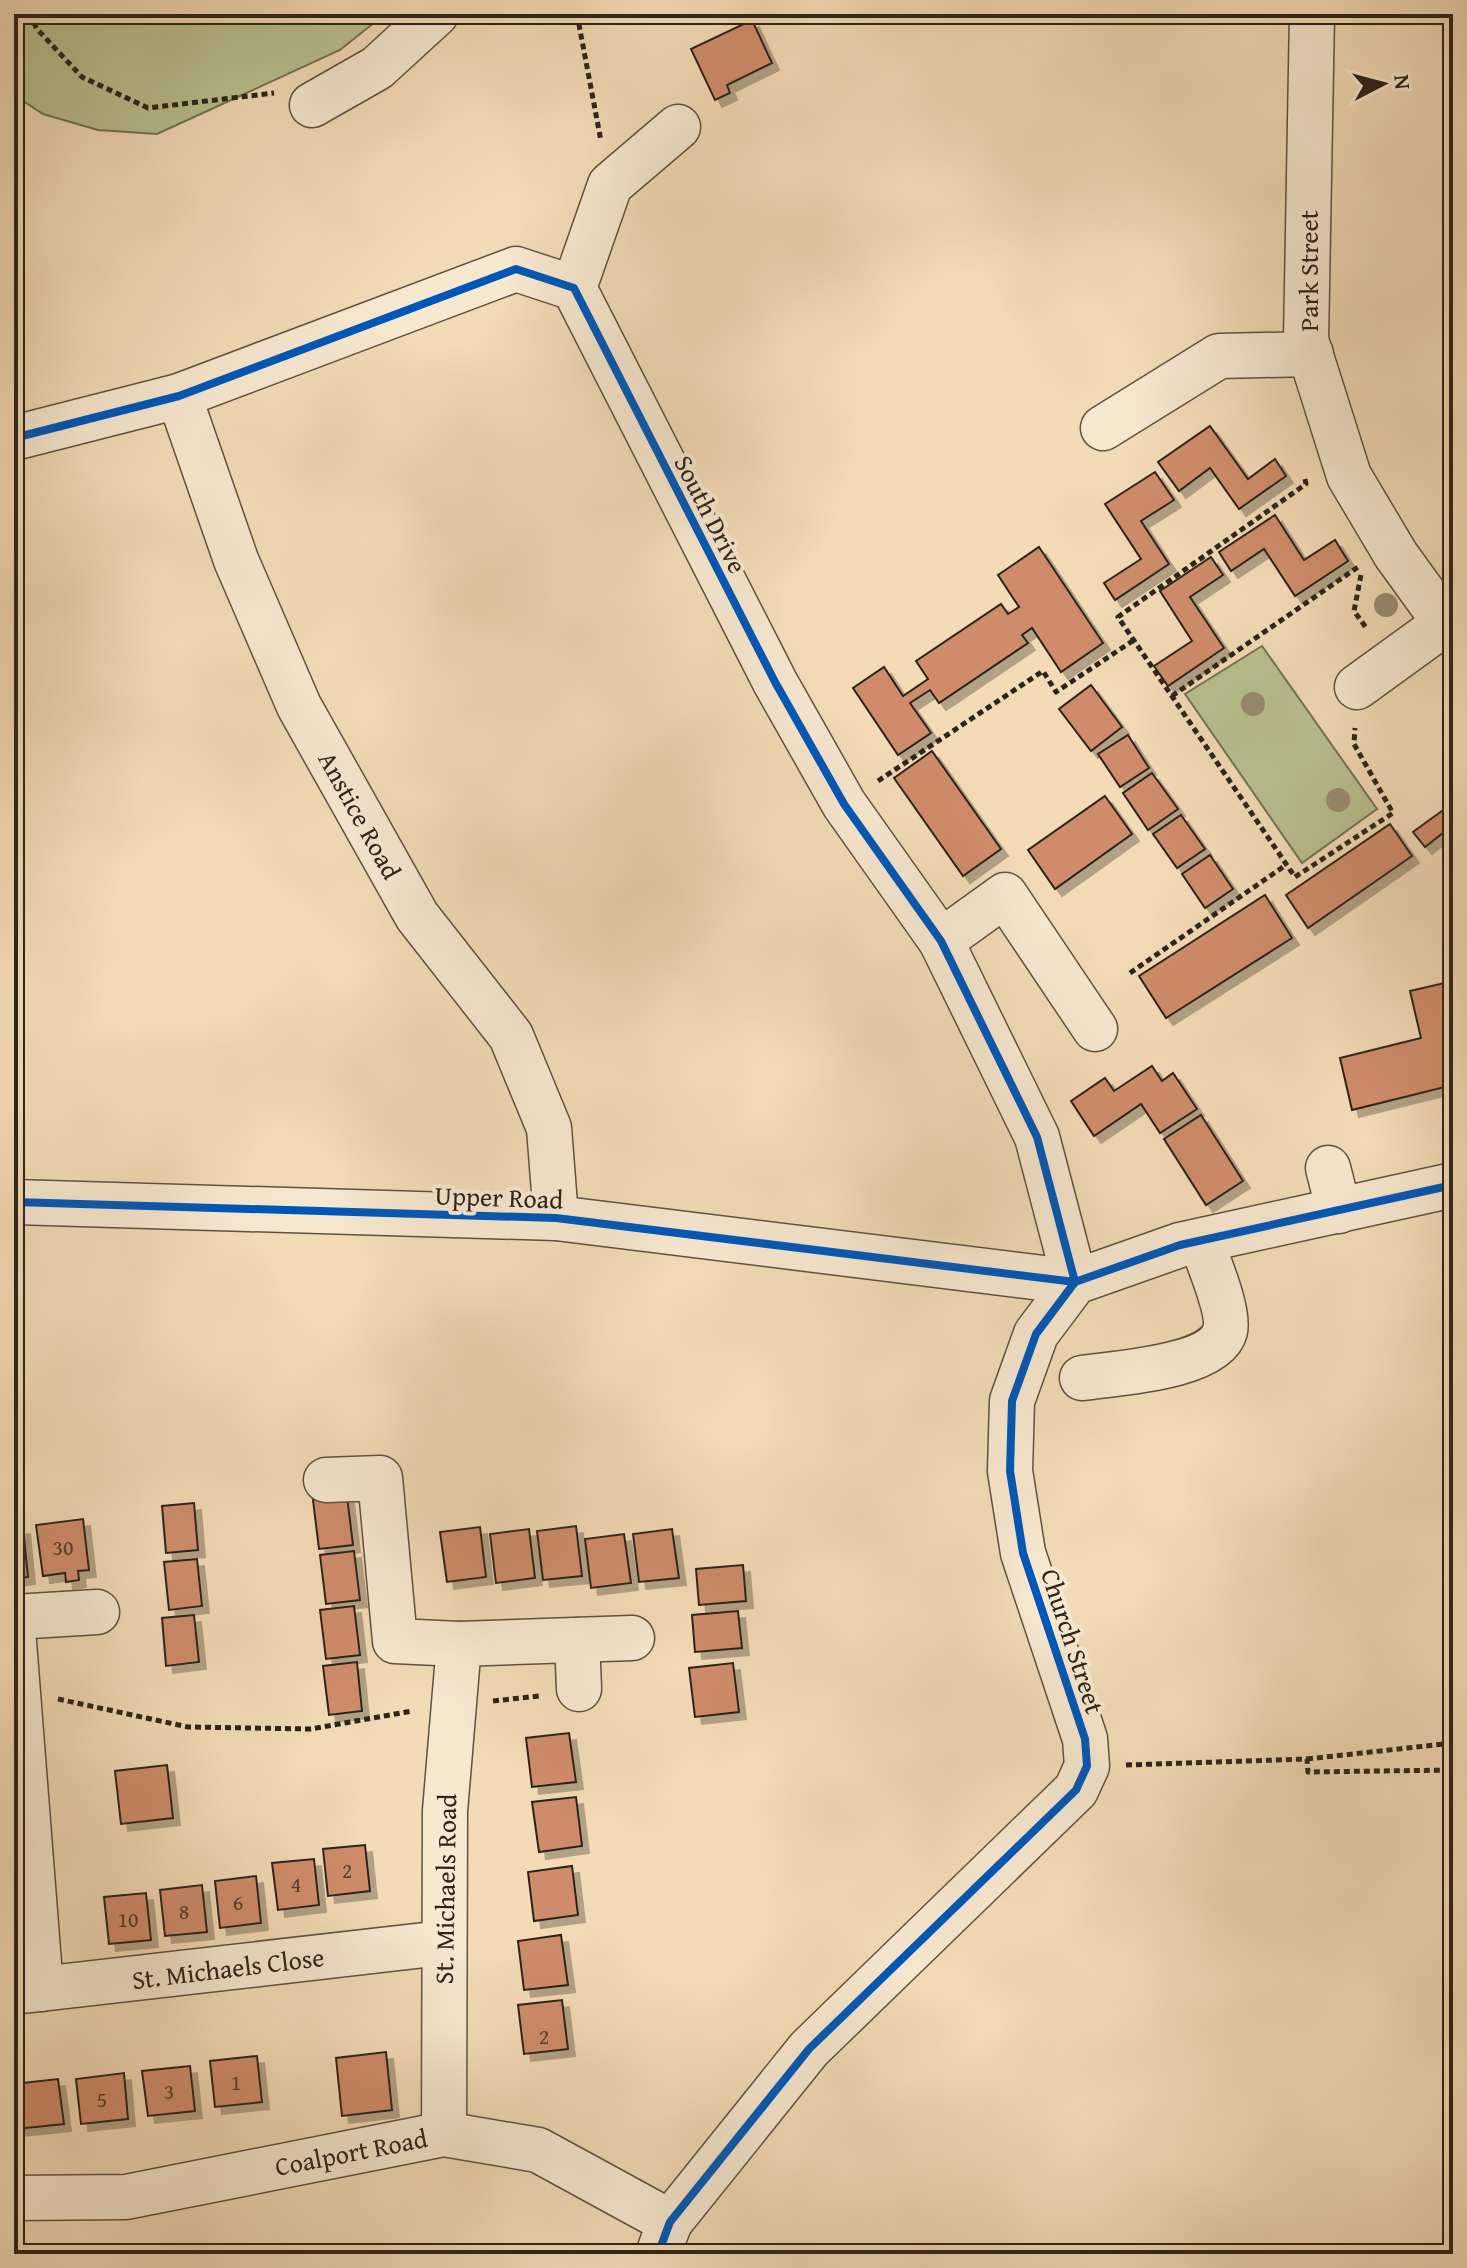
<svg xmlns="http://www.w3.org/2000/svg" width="1467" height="2268" font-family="'Gentium Book Plus',serif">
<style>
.green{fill:#b9c190;stroke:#727255;stroke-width:2}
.building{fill:#d08c6b;stroke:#2c241a;stroke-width:2;filter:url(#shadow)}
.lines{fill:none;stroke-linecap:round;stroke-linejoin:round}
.minor-casing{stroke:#5e5241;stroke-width:47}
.path{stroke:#2c241a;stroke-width:5;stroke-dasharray:6 4;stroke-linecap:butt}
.minor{stroke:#f7e8d0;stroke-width:44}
.cycleway-casing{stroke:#f7e8d0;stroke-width:13}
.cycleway{stroke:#0057b8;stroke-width:8}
.tree{fill:#998c71}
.labels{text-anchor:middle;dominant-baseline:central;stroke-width:8;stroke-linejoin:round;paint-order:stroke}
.number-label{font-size:22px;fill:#553e2e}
.street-label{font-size:26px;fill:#2c241a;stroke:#f7e8d0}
</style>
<defs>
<filter id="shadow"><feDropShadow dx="7" dy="7" stdDeviation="0" flood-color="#0004"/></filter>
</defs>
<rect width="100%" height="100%" fill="#f3dbb7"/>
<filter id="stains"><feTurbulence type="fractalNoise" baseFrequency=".0025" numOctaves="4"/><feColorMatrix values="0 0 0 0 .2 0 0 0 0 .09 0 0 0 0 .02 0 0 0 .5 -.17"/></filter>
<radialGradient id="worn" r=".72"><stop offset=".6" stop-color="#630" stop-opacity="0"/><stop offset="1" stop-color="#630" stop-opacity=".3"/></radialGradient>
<g class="green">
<polygon points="14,14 385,14 340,50 157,134 98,130 43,114 14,95"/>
<polygon points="1262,646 1377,809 1302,863 1185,694"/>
</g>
<g class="building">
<polygon points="752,20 772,63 727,85 730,93 715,100 691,49"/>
<polygon points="1210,426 1248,479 1275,459 1286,476 1239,509 1210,468 1179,491 1158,462"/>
<polygon points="1155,472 1174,500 1141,521 1169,564 1115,600 1104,583 1141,559 1105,504"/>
<polygon points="1275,515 1304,560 1335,540 1348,561 1295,596 1264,549 1231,571 1219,552"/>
<polygon points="1039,547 1103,643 1061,672 1032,628 1022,635 1028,643 939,703 930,690 910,703 931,733 898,755 853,688 884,667 903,696 928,679 916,661 1001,604 1008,614 1019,607 998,575"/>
<polygon points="1211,557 1223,575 1190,597 1224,648 1168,686 1154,666 1192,641 1160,591"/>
<polygon points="1091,685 1122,727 1091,751 1059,709"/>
<polygon points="1128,735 1149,768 1120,787 1098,754"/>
<polygon points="932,751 1001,849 963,876 894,778"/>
<polygon points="1152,773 1178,809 1148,830 1123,793"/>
<polygon points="1105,796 1132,834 1055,889 1028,850"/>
<polygon points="1453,803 1453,825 1425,847 1413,832"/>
<polygon points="1181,815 1205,849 1177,868 1153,834"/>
<polygon points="1390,824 1412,856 1308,928 1286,895"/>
<polygon points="1210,855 1233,889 1205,908 1182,874"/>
<polygon points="1265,895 1292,938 1166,1018 1139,976"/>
<polygon points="1453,981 1453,1085 1352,1110 1340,1058 1421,1038 1410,991"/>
<polygon points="1152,1066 1162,1081 1173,1073 1197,1109 1160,1133 1141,1104 1094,1136 1071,1101 1105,1078 1114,1091"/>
<polygon points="1201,1115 1243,1181 1206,1205 1164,1139"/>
<polygon points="347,1496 353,1545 319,1549 313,1500"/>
<polygon points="194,1503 198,1550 166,1553 162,1506"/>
<polygon points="83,1519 89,1570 78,1571 79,1580 66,1582 65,1573 43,1576 36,1525"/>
<polygon points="576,1526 582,1576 543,1580 537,1531"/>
<polygon points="23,1527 28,1577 14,1579 14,1528"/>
<polygon points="480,1527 486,1577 447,1582 440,1532"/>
<polygon points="529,1529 535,1578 496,1583 490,1534"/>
<polygon points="672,1529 679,1578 639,1582 633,1534"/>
<polygon points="624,1534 631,1583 591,1588 585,1539"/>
<polygon points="354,1551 360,1600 326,1604 320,1555"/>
<polygon points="197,1559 202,1606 169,1610 164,1562"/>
<polygon points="743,1565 746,1601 699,1605 696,1569"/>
<polygon points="354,1606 360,1655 326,1659 320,1610"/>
<polygon points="738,1611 742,1648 695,1652 692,1615"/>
<polygon points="194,1615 199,1662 166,1666 162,1618"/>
<polygon points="357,1662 362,1711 329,1715 323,1666"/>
<polygon points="733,1663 739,1712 695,1717 689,1668"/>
<polygon points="569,1733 576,1782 532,1787 526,1738"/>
<polygon points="167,1765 173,1818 121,1824 115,1771"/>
<polygon points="576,1797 582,1846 539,1852 532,1802"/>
<polygon points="365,1845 370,1891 328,1896 323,1849"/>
<polygon points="314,1859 319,1905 278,1910 272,1863"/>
<polygon points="572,1866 578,1915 534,1921 528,1872"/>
<polygon points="256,1876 261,1923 220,1928 215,1881"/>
<polygon points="202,1885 207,1932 165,1936 160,1890"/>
<polygon points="146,1893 151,1940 109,1944 104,1897"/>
<polygon points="561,1935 568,1985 524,1990 518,1941"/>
<polygon points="562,2000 568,2049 524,2054 518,2005"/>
<polygon points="386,2052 392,2110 342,2116 336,2058"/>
<polygon points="257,2056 262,2102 215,2107 210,2061"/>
<polygon points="190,2066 195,2111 148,2116 142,2071"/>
<polygon points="124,2073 128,2119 81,2124 76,2079"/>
<polygon points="58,2079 64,2124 16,2129 14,2084"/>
</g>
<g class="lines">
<defs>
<g id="minor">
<polyline points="1312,14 1306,340 1349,476 1396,555 1453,634"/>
<polyline points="312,105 377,68 436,14"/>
<polyline points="574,288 610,185 678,127"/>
<polyline points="179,396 236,560 299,706 417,916 511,1036 549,1128 556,1218"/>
<polyline points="1103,428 1219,356 1311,354"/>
<polyline points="14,438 179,396 516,269 574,288 775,682 844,804 941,941 1037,1137 1075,1282 556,1218 14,1202"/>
<polyline points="1357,687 1444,624"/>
<polyline points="941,941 1005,895 1095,1029"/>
<polyline points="1328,1168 1339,1211"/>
<path d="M1082,1378C1115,1373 1215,1368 1225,1331C1230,1312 1208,1261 1201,1241"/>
<polyline points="326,1480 380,1478 395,1641 459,1644 632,1638"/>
<polyline points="14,1617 97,1612"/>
<polyline points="577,1640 579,1689"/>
<polyline points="14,1642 41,1989"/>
<polyline points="14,1992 442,1943"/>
<polyline points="444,2134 445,1811 459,1644"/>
<polyline points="14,2198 126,2197 444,2134 538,2150 670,2222"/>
<polyline points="658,2254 670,2222 809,2049 1076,1790 1087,1766 1085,1739 1023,1553 1010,1471 1012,1401 1036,1334 1075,1282 1180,1245 1453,1185"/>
</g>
</defs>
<use href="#minor" class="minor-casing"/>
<g class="path">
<polyline points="29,14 37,29 82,77 148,108 274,93"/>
<polyline points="577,14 601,141"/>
<polyline points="1305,479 1306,484 1118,617 1295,877 1393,813 1354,744 1355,728"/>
<polyline points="1361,575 1354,611 1367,629"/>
<polyline points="1172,696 1358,567"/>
<polyline points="878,781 1043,671 1056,692 1134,640"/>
<polyline points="1130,973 1286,865"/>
<polyline points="58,1699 188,1727 311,1729 412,1711"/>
<polyline points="493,1701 539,1696"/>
<polyline points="1307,1759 1453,1743"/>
<polyline points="1126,1765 1307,1759 1308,1772 1453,1770"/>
</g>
<use href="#minor" class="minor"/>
<defs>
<g id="cycleway">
<polyline points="14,438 179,396 516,269 574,288 775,682 844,804 941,941 1037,1137 1075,1282 556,1218 14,1202"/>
<polyline points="658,2254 670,2222 809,2049 1076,1790 1087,1766 1085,1739 1023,1553 1010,1471 1012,1401 1036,1334 1075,1282 1180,1245 1453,1185"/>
</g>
</defs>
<use href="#cycleway" class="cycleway-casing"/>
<use href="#cycleway" class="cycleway"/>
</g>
<g class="tree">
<circle cx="1386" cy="605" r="12"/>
<circle cx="1253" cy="704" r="12"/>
<circle cx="1338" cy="800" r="12"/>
</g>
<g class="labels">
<g class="number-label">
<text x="63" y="1547">30</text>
<text x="347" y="1870">2</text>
<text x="296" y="1884">4</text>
<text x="238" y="1902">6</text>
<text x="184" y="1911">8</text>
<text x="128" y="1919">10</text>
<text x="544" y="2036">2</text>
<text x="236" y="2082">1</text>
<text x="169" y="2091">3</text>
<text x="102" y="2099">5</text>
</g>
<g class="street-label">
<text transform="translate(1308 271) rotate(-90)">Park Street</text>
<text transform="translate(711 514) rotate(63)">South Drive</text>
<text transform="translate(360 815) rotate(61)">Anstice Road</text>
<text transform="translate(499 1197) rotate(2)">Upper Road</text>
<text transform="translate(1073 1641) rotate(72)">Church Street</text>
<text transform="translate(445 1889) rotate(-89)">St. Michaels Road</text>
<text transform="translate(228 1968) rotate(-7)">St. Michaels Close</text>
<text transform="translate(351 2152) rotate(-11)">Coalport Road</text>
</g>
</g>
<rect width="1467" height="2268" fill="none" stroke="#f3dbb7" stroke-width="48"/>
<rect x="16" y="16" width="1435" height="2236" fill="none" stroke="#2c241a" stroke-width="4"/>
<rect x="24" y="24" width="1419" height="2220" fill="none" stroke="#2c241a" stroke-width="2"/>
<g transform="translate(1383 84) rotate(84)" stroke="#f7e8d0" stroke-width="6" paint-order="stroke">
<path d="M0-6L14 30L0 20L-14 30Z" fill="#2c241a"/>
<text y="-12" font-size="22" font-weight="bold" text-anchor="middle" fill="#2c241a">N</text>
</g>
<rect width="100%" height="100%" filter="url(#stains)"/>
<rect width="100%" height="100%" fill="url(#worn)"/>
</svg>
